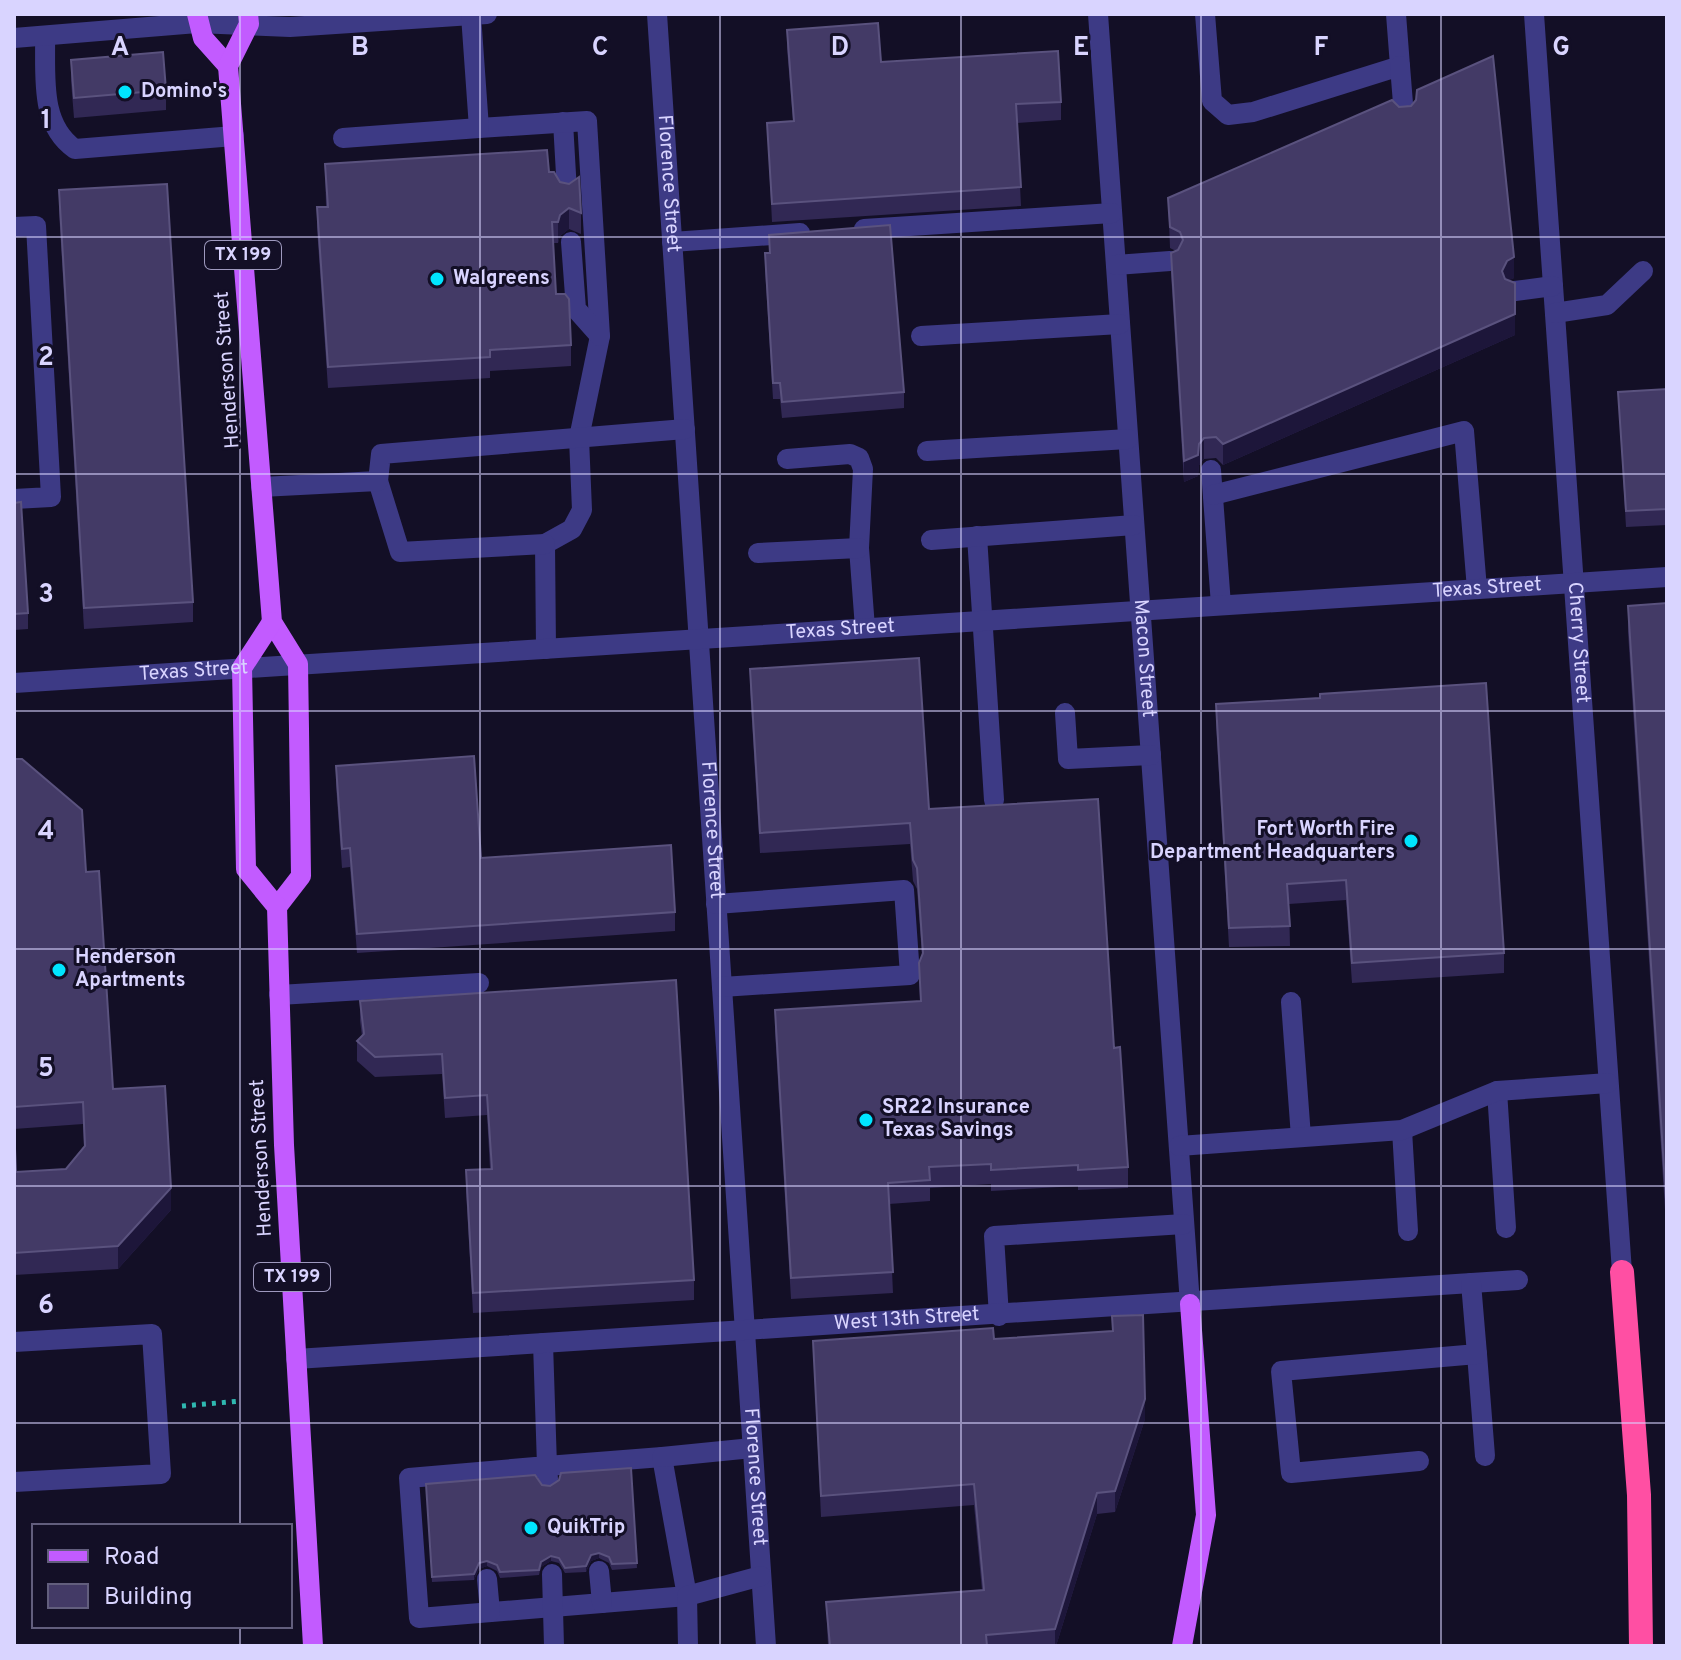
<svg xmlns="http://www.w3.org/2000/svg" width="1681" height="1660" font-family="Overpass,sans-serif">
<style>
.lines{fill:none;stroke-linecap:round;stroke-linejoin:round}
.path{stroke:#2fb8b0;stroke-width:5;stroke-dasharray:4 6;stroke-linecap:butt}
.minor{stroke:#3d3a85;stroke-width:20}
.major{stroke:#c25bff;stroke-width:20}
.highway{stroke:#ff4fa3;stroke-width:24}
.wall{fill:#312854;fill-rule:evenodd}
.shaded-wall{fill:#1d163a}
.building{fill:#433a66;stroke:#5a527e;stroke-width:2}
.grid{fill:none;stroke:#d9d4ff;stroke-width:2;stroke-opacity:0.55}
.poi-dot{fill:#00e5ff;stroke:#130f26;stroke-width:3}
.labels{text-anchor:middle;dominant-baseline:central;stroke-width:6;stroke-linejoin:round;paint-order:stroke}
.shield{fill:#130f26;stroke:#9e99be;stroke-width:2}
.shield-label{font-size:18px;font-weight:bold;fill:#d9d4ff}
.poi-label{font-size:20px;font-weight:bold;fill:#d9d4ff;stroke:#130f26;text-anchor:start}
.street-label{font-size:20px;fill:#d9d4ff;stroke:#130f26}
.grid-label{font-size:26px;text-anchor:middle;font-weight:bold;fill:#d9d4ff;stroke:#130f26;stroke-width:6;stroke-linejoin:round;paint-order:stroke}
</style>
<rect width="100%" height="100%" fill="#130f26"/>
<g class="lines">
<polyline class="path" points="182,1406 241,1401"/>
<g class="minor">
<path id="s1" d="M657,14L766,1646"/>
<path id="s2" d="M1098,14L1190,1304"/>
<polyline points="1205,14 1212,101 1228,115 1253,112 1400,66 1396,14"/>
<path id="s3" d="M1534,14L1622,1272"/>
<path d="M45,36C46,75 39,124 75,149L234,136"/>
<polyline points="14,38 197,23 290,27 487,14"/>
<polyline points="1400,66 1404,116"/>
<polyline points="563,122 567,192"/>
<polyline points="479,128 587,121 600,336 579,438 582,510 572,529 545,544 546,649"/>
<polyline points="343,138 479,128 471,15"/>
<polyline points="14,227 36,226 51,497 14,499"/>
<polyline points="864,229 1112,213"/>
<polyline points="571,242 576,309 600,336"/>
<polyline points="672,242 800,233"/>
<polyline points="1116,265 1170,261"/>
<polyline points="1515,291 1553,286"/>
<polyline points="1555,313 1607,305 1643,271"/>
<polyline points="921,336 1120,324"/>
<polyline points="927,451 1128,439"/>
<polyline points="787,459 850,454 859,458 863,469 859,548 865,628"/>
<polyline points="1211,470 1221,605"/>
<polyline points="378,481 400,552 545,544"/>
<polyline points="261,487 378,481 381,454 685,429"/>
<polyline points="1213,495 1464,431 1477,589"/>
<polyline points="977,536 994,800"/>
<polyline points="931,540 1134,525"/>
<polyline points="758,553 859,548"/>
<path id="s4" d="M14,683L1667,577"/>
<polyline points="1065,713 1068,759 1151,755"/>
<polyline points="716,904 904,890 910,975 722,987"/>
<polyline points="279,995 479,983"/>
<polyline points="1291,1002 1301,1137"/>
<polyline points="1497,1091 1506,1228"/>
<polyline points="1402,1130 1408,1231"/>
<polyline points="1179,1146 1402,1130 1497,1091 1608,1083"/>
<polyline points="999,1316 994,1236 1184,1224"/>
<polyline points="14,1342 152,1334 161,1474 14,1482"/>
<polyline points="543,1343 547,1466 409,1478 419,1618 687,1596 662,1457 547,1466 548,1479"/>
<polyline points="1477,1354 1485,1456"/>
<path id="s5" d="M296,1359L1518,1280"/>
<polyline points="662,1457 752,1448"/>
<polyline points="1419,1461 1291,1473 1281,1371 1477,1354 1471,1283"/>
<polyline points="599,1571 602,1603"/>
<polyline points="552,1574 554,1646"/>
<polyline points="487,1579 490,1612"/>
<polyline points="688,1646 687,1596 761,1576"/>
</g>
<g class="major">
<polyline points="197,14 203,38 228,66"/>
<polyline points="248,14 249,24 228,66 272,622 298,664 299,729 301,876 277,907"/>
<polyline points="272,622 242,668 246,869 277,907 284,1145 313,1646"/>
<polyline points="1182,1646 1206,1515 1190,1304"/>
</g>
<polyline class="highway" points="1622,1272 1639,1495 1641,1646"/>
</g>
<g class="wall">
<polygon points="787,30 881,62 1061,102 1061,120 1017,123 1021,206 772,222 767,123 793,121 787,48"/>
<polygon points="71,60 166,90 166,110 74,118 71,81"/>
<polygon points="325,164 549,172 581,213 581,234 569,229 560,236 558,243 553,243 556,294 571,345 571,366 490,371 490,378 328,388 317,228 317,207 326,207"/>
<polygon points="59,190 193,602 193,622 84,629 59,211"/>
<polygon points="1168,198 1514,278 1509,280 1515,283 1515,335 1223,465 1216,458 1204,459 1199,465 1198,476 1184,482 1171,274 1171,253 1176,251 1170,248"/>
<polygon points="769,235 904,392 904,408 782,418 780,399 773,399 765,269 765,253 769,253"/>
<polygon points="1667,389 1667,525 1626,527 1618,392"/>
<polygon points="14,503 28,613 28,629 14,630"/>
<polygon points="1667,603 1667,1241 1628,632 1628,606"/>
<polygon points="750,669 929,809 1114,1048 1128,1167 1128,1188 1078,1190 1078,1186 991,1191 991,1184 930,1188 930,1201 889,1204 893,1293 791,1299 775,1031 775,1010 920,1001 919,963 922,956 917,889 913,881 910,844 760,853 750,689"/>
<polygon points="1216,704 1504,953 1504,973 1352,983 1346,900 1289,904 1290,946 1229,947 1216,724"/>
<path d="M14,759L86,872L113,1089L171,1210L118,1269L14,1275ZM83,1124L84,1147L66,1169L16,1172L14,1129Z"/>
<polygon points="336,766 481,858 675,912 675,931 357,953 350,867 342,868 336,785"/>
<polygon points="676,980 694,1280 694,1300 473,1313 466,1190 466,1170 490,1169 487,1115 445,1118 442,1074 375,1077 357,1061 357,1041 362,1036 360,1021 360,1001"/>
<polygon points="1112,1316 1145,1419 1115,1512 1097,1514 1056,1646 828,1646 826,1602 982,1590 974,1505 821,1517 813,1341 994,1339 1112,1331"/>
<polygon points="631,1468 637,1568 612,1570 609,1563 599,1558 591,1561 586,1572 565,1573 559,1563 551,1561 541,1567 539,1575 500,1578 497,1571 487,1566 479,1569 474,1580 432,1582 426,1484 542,1485 550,1486"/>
</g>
<g class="shaded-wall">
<polygon points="569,208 569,229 560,236 558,243 558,222 560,215"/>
<polygon points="1514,257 1514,278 1507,281 1502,271 1507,261"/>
<polygon points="1515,314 1515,335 1223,465 1223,444"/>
<polygon points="1204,438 1204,459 1199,465 1198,476 1184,482 1184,461"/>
<polygon points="171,1188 171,1210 118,1269 118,1246"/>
<polygon points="1145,1399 1145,1419 1115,1512 1115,1491"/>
<polygon points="1097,1493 1097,1514 1056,1646 1055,1646 1055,1629"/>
<polygon points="599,1553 599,1558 591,1561 586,1572 586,1566 591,1555"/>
<polygon points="551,1556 551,1561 541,1567 539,1575 541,1562"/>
<polygon points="487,1561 487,1566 479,1569 474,1580 474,1574 479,1563"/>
</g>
<g class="building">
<polygon points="878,23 881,62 1058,51 1061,102 1016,104 1021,187 772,204 767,123 794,121 787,30"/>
<polygon points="163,52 166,90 74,98 71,60"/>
<polygon points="1493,56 1514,257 1507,261 1502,271 1505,279 1515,283 1515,314 1223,444 1216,437 1204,438 1199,444 1198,455 1184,461 1171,253 1178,250 1183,240 1180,232 1170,227 1168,198 1392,100 1399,107 1411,106 1416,100 1417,90"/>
<polygon points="547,150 549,172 554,172 560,182 569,184 579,177 581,213 569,208 560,215 558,222 552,222 556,294 565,294 569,299 571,345 490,350 490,357 328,367 317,207 328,207 325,164"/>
<polygon points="167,184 193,602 84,608 59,190"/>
<polygon points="890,225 904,392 782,402 780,383 773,383 765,253 770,253 769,235"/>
<polygon points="1667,389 1667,509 1626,511 1618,392"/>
<polygon points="21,502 28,613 14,614 14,503"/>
<polygon points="1667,603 1667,1215 1628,606"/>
<polygon points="919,658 929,809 1098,799 1114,1048 1120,1047 1128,1167 1078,1170 1078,1165 991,1170 991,1164 929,1167 930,1180 888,1183 893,1272 791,1278 775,1010 921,1001 919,963 923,953 917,868 913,860 910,823 760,833 750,669"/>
<polygon points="1486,683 1504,953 1352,963 1346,880 1287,884 1290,926 1229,928 1216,704 1320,698 1320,694"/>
<polygon points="474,756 481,858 671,845 675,912 357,934 350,848 342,849 336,766"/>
<polygon points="14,759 22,759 82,810 86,872 99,871 113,1089 165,1086 171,1188 118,1246 14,1253 14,1125 16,1172 66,1169 85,1146 83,1102 14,1107"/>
<polygon points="676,980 694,1280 473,1293 466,1170 492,1169 487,1095 445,1098 442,1054 375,1057 357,1041 364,1034 360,1001"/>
<polygon points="1143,1315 1145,1399 1115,1491 1097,1493 1055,1629 986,1635 987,1646 830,1646 826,1602 984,1590 974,1484 821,1496 813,1341 993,1328 994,1339 1113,1331 1112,1316"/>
<polygon points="631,1468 637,1563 612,1564 609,1557 599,1553 591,1555 586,1566 565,1568 559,1558 551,1556 541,1562 539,1570 500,1572 497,1565 487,1561 479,1563 474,1574 432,1577 426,1484 535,1475 542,1485 550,1486 559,1480 561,1473"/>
</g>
<path class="grid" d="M240,14V1526M480,14V1646M720,14V1646M961,14V1646M1201,14V1646M1441,14V1646M14,237H1667M14,474H1667M14,711H1667M14,949H1667M14,1186H1667M14,1423H1667M240,1626V1646"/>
<g class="poi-dot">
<circle cx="125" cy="92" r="8"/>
<circle cx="437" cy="279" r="8"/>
<circle cx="1411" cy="841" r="8"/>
<circle cx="59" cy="970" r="8"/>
<circle cx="866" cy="1120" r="8"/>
<circle cx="531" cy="1528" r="8"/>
</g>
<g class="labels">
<g class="shield">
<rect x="205" y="241" width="76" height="28" rx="6"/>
<rect x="254" y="1263" width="76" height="28" rx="6"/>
</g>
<g class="shield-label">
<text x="243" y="255">TX 199</text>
<text x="292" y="1277">TX 199</text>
</g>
<g class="poi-label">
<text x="141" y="92">Domino's</text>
<text x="453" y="279">Walgreens</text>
<text x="1395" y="830" text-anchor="end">Fort Worth Fire<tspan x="1395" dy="23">Department Headquarters</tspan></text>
<text x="75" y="958">Henderson<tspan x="75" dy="23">Apartments</tspan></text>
<text x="882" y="1108">SR22 Insurance<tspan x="882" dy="23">Texas Savings</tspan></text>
<text x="547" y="1528">QuikTrip</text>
</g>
<g class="street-label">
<text stroke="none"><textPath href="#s1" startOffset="170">Florence Street</textPath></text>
<text transform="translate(228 370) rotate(-94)">Henderson Street</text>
<text stroke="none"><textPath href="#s4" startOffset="1476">Texas Street</textPath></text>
<text stroke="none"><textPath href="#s4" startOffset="828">Texas Street</textPath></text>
<text stroke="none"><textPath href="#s3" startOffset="630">Cherry Street</textPath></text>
<text stroke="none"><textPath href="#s2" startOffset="646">Macon Street</textPath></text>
<text stroke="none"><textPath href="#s4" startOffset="180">Texas Street</textPath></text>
<text stroke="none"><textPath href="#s1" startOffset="818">Florence Street</textPath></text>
<text transform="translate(262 1158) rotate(-93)">Henderson Street</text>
<text stroke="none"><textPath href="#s5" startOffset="612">West 13th Street</textPath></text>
<text stroke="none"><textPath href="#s1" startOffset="1466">Florence Street</textPath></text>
</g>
</g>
<g class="grid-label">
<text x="120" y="55">A</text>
<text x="360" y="55">B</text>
<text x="600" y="55">C</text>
<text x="840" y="55">D</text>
<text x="1081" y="55">E</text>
<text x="1321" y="55">F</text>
<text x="1561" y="55">G</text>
<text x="46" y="128">1</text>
<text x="46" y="365">2</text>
<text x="46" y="602">3</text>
<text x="46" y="839">4</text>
<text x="46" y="1076">5</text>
<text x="46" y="1313">6</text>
</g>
<rect width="1681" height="1660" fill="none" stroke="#d9d4ff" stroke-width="32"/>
<rect x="32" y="1524" width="260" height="104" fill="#130f26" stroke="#625e7d" stroke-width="2"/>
<rect x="48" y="1550" width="40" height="12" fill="#c25bff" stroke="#625e7d" stroke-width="2"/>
<text x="104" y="1564" font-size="24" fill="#d9d4ff">Road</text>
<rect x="48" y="1584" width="40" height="24" fill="#433a66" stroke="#625e7d" stroke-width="2"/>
<text x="104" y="1604" font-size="24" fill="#d9d4ff">Building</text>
</svg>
